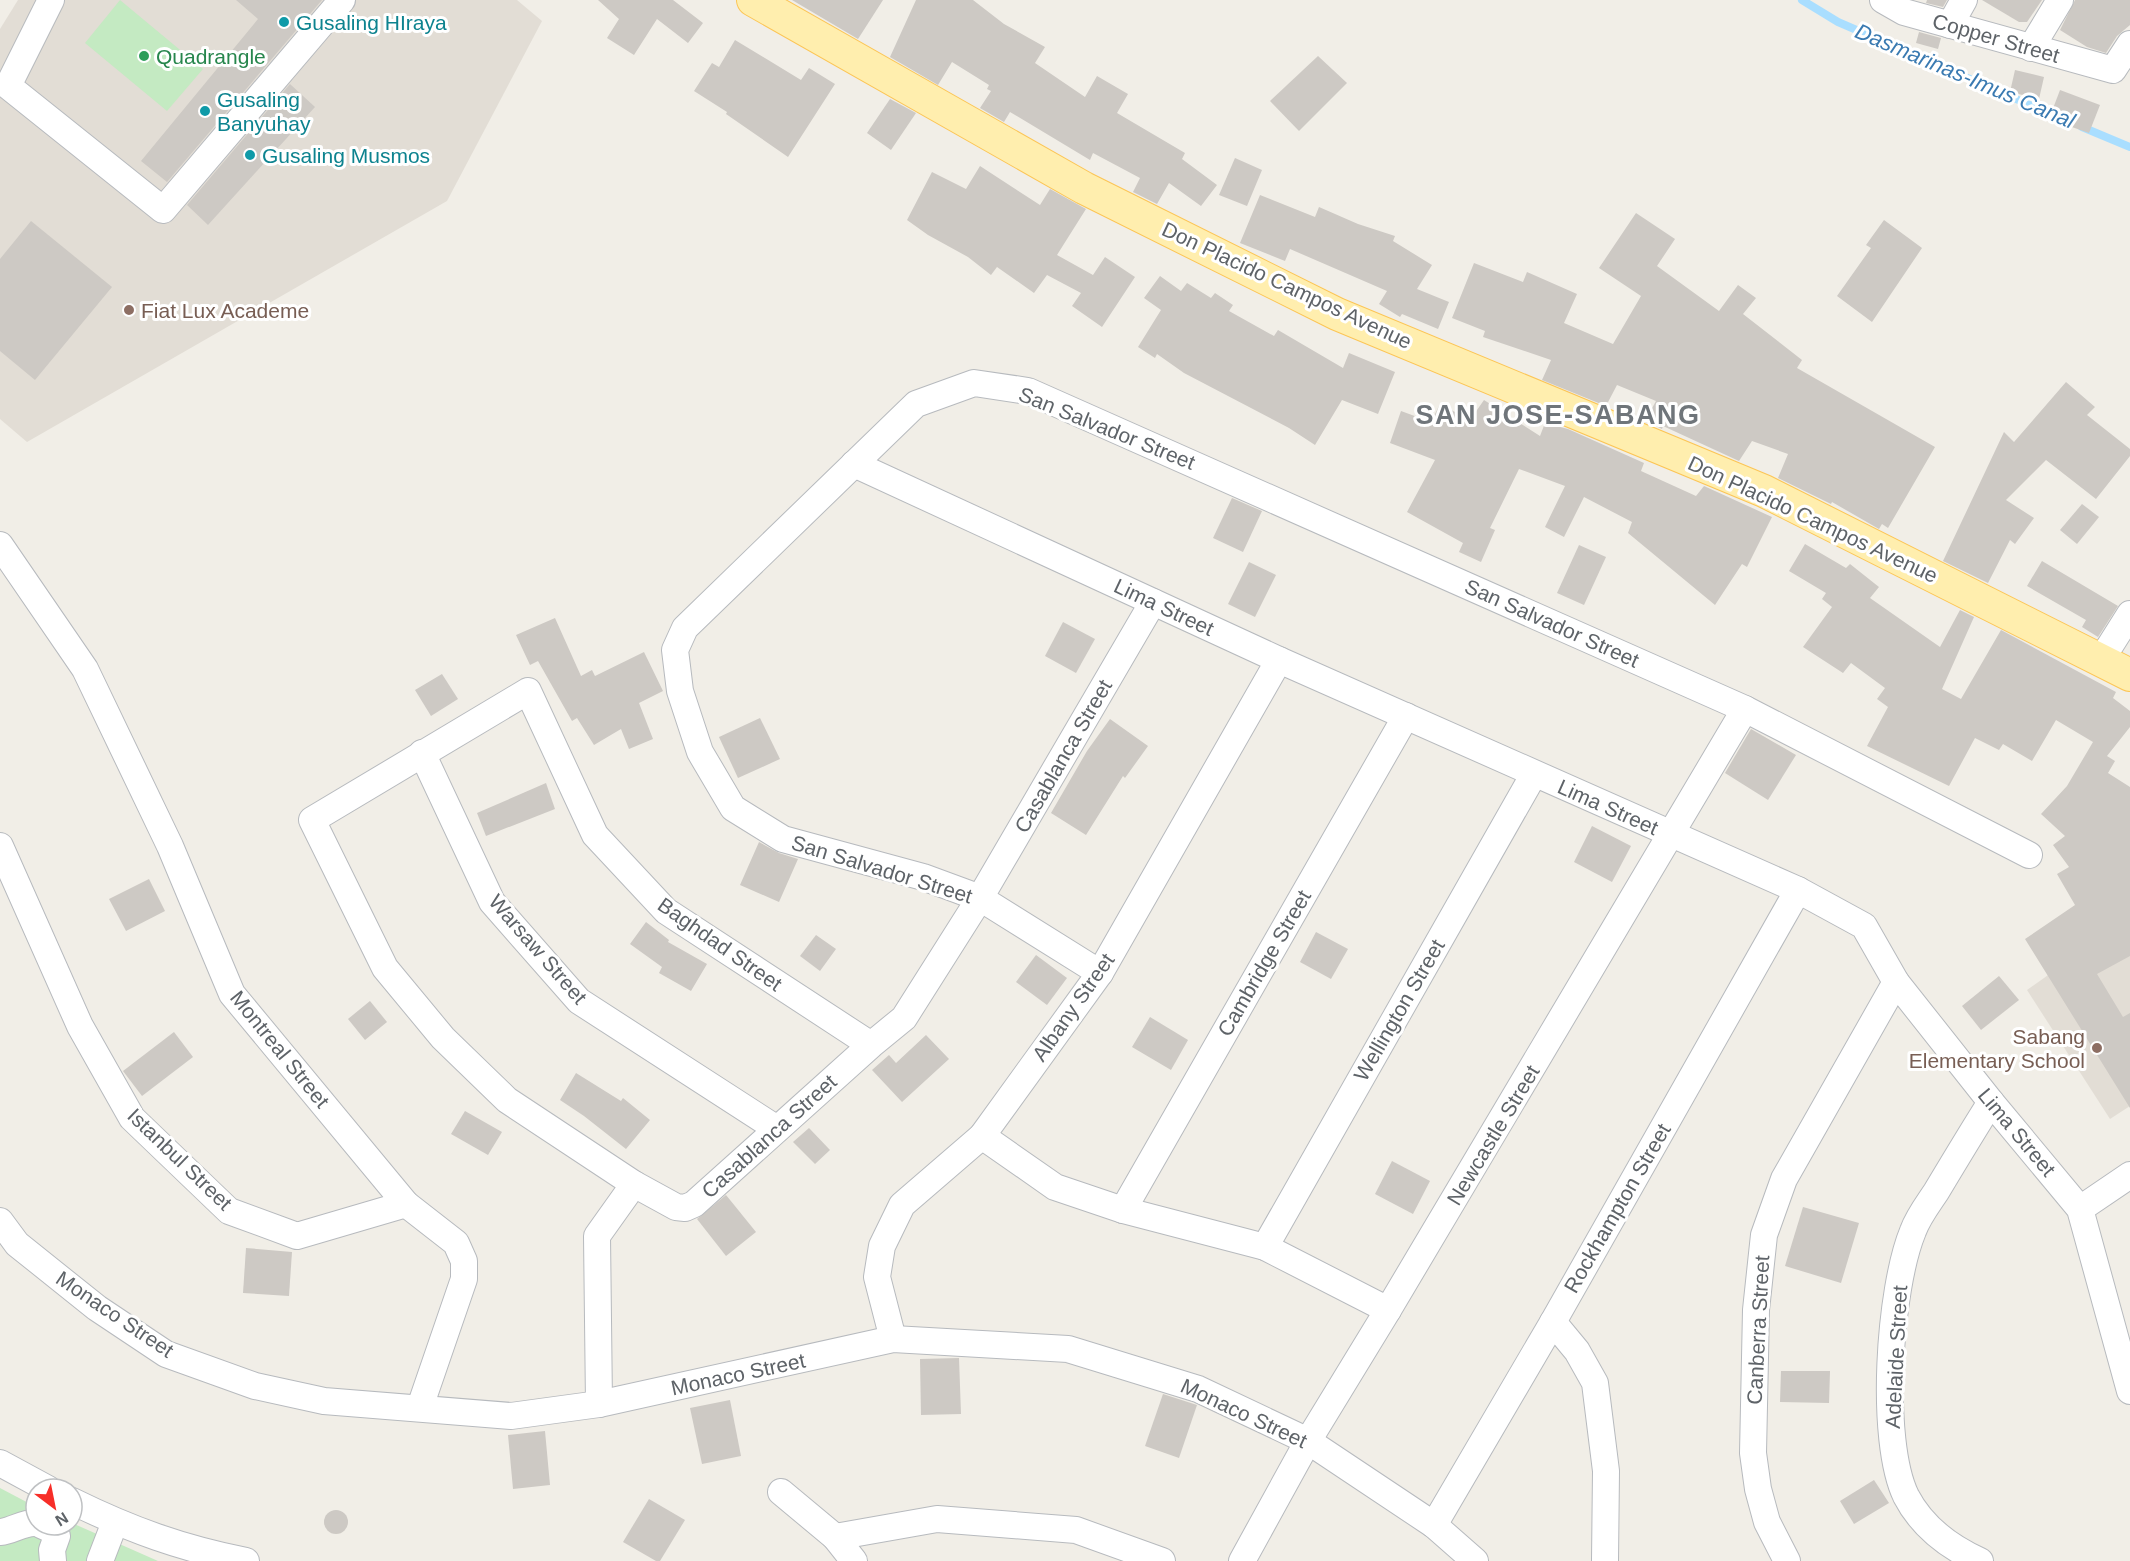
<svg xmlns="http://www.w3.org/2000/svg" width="2130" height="1561" font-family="Arial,sans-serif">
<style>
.education{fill:#e2ddd5}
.green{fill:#c4eac2}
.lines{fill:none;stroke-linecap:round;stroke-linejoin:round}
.stream{stroke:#a9deff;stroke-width:8}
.building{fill:#cdc9c4}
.minor-casing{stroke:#b7babe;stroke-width:28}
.major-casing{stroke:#fcc555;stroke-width:34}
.minor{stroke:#fff;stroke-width:26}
.major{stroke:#ffeeae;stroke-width:32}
.culture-dot{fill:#0f9aa8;stroke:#fff;stroke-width:2}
.leisure-dot{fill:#2e9e5b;stroke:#fff;stroke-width:2}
.education-dot{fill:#8d6e63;stroke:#fff;stroke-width:2}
.labels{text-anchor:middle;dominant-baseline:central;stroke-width:6;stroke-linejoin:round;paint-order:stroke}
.culture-label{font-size:21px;fill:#0d838f;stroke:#fff;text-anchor:start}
.street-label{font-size:21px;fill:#5e6368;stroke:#fff}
.leisure-label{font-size:21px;fill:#27864d;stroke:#fff;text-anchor:start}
.education-label{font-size:21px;fill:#785e54;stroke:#fff;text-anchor:start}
.water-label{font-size:22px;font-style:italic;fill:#3a7ab1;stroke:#fff}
.district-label{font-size:27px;font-weight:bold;letter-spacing:1.5px;fill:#6f757a;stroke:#fff}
</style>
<rect width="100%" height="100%" fill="#f1eee7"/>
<g class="education">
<polygon points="18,0 517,0 542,21 447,201 27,442 0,419 0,29"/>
<polygon points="2130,917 2130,1106 2110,1119 2027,990"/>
</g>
<g class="green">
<polygon points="120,0 203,69 167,111 85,43"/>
<polygon points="0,1488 36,1507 36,1525 72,1523 158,1561 0,1561"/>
</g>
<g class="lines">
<g class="stream">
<polyline points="1802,0 1838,22 2060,118"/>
<polyline points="2082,127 2130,147"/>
</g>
</g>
<g class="building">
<polygon points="236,0 322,0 167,182 141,161 258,19"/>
<polygon points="598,0 673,0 703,23 688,43 657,19 634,55 607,38 619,19"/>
<polygon points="792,0 883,0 858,39"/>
<polygon points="916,0 973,0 1004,24 1045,47 1035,63 1085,97 1097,76 1128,94 1117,113 1185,153 1182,159 1217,185 1201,206 1169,183 1157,204 1133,192 1140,178 1093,153 1090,160 1010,112 1004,122 980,108 991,91 987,89 989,85 952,62 938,85 890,57"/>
<polygon points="1927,0 1947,0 1943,7 1926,3"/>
<polygon points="1982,0 2042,0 2027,22 2019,22"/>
<polygon points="2075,0 2130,0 2130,25 2117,36 2106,53 2087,47 2060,30"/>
<polygon points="1919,32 1941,38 1938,49 1916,43"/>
<polygon points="735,40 801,80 809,68 835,84 788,157 726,114 727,112 694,91 712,63 719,67"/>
<polygon points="1318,56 1347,83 1299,131 1270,101"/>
<polygon points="2015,70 2044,77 2039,99 2010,92"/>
<polygon points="290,84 315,107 208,225 187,205"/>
<polygon points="2060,90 2100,105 2089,133 2049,119"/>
<polygon points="890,99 916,113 891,150 867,133"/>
<polygon points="1235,158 1262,170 1247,206 1219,195"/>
<polygon points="980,166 1040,205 1050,189 1086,209 1057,255 1093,275 1105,257 1135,277 1102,327 1072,306 1081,293 1047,275 1034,293 997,267 991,275 968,257 928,235 907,220 932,172 966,189"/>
<polygon points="1260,195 1315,217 1319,207 1358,224 1395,236 1393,241 1432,265 1417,289 1449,302 1438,329 1402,314 1400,317 1379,304 1387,291 1290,249 1285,261 1240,243"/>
<polygon points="1636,213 1675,239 1657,266 1719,311 1738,285 1756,298 1743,314 1802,360 1797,368 1935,447 1888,528 1882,524 1879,529 1832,502 1831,504 1778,478 1788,454 1752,441 1739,461 1663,426 1662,429 1645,421 1656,401 1617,385 1606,406 1542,380 1551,360 1483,337 1485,331 1452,318 1474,263 1523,282 1527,272 1577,294 1564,323 1613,344 1641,296 1599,268"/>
<polygon points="1884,220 1922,248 1872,322 1837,296 1871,248 1866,245"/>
<polygon points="31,221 112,287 35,380 0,351 0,259"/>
<polygon points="1160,276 1181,291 1187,283 1211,298 1215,293 1233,305 1229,311 1274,336 1278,330 1343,368 1349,353 1395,372 1378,414 1342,400 1315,445 1289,428 1184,373 1157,354 1155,358 1138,347 1161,310 1144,298"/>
<polygon points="2066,382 2095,407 2087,415 2130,449 2130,456 2096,499 2046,460 2006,500 2034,518 2015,544 2010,540 1988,583 1943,561 2004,432 2014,442"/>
<polygon points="1484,400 1540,436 1545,423 1568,429 1644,463 1641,471 1696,496 1704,486 1772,517 1747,567 1742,564 1715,605 1628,533 1632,522 1584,497 1564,537 1545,527 1565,486 1519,469 1490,528 1495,530 1481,562 1459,552 1463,543 1407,512 1435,460 1390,443 1401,411 1431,422 1440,404 1470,420"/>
<polygon points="1232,498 1262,511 1243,552 1213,538"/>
<polygon points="2082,504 2099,517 2077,544 2060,530"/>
<polygon points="1805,544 1846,568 1850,564 1879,587 1870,598 1940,647 1960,610 1974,617 1942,689 1961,699 2001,630 2116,692 2113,698 2130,711 2130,727 2107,756 2115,761 2108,773 2130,787 2130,956 2097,974 2123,1017 2130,1013 2130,1108 2025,939 2075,905 2057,874 2069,867 2053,845 2065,836 2041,814 2067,786 2093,742 2056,720 2032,761 2003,744 1999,750 1975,738 1949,786 1867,746 1888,707 1877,699 1885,688 1851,663 1843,673 1803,647 1832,607 1822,599 1826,593 1789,571"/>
<polygon points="1579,545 1606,557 1584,605 1557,593"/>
<polygon points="2042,561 2118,606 2098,637 2082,627 2086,620 2027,586"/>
<polygon points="1249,562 1276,575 1255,617 1228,604"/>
<polygon points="555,618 581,676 592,670 595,676 644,652 663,691 639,703 653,739 629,749 621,729 594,745 577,718 572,721 538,661 530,665 516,635"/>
<polygon points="1063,622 1095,639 1076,673 1045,656"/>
<polygon points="442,674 458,699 431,716 415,690"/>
<polygon points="760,718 780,759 738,778 719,737"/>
<polygon points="1110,719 1148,746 1125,778 1123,776 1086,835 1051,813 1087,751"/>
<polygon points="1751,729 1796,755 1768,800 1725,773"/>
<polygon points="546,783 555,809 486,836 477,813"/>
<polygon points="1592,826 1631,846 1612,882 1574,862"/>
<polygon points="759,842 779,853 798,859 779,902 740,885"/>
<polygon points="149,879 165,911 126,931 109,899"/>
<polygon points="646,922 669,940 668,942 707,964 691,991 659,973 662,967 630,944"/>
<polygon points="1316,932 1348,949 1331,979 1300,962"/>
<polygon points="816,935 836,949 820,971 800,956"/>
<polygon points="1036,955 1067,978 1047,1005 1016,982"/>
<polygon points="1999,976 2019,1000 1981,1030 1962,1006"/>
<polygon points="370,1001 387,1022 365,1040 348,1019"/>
<polygon points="1150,1017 1188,1040 1171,1070 1132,1047"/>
<polygon points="174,1032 193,1057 142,1096 123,1071"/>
<polygon points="926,1035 949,1059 902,1102 872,1070 889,1055 896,1063"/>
<polygon points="576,1073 621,1101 623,1098 650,1120 626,1149 584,1116 560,1100"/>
<polygon points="465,1111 502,1132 488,1155 451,1134"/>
<polygon points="809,1128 830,1150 815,1164 793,1142"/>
<polygon points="1392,1161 1430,1181 1413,1214 1375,1194"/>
<polygon points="726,1195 756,1232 726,1256 697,1219"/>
<polygon points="1803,1207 1859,1223 1841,1283 1785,1266"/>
<polygon points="246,1248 292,1252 289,1296 243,1293"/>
<polygon points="959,1358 961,1414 921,1415 920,1359"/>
<polygon points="1781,1371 1830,1371 1829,1403 1780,1402"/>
<polygon points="1163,1394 1197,1405 1179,1458 1145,1446"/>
<polygon points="730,1400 741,1456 702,1464 690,1408"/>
<polygon points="545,1431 550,1485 513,1489 508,1435"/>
<polygon points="1874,1480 1889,1503 1854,1524 1840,1501"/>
<polygon points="649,1499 685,1520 660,1561 656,1561 623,1542"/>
<circle cx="336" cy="1522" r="12"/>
</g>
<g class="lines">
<defs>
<g id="minor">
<polyline points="51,0 8,86 163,210 342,0"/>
<polyline points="1883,0 1904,12 2113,70 2130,44"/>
<polyline points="1950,25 1964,0"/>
<polyline points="2031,48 2060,0"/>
<polyline points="854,464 1279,660 1798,890 1864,926 1896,982 1991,1102 2080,1209 2130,1391"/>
<polyline points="0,545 85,669 170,846 232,994 406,1204 456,1243 464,1261 464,1279 420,1407"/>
<polyline points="2101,660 2130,614"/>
<polyline points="422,753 492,902 579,1001 777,1129"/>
<polyline points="0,846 80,1026 132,1118 229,1211 297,1236 406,1204"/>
<polyline points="1100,973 980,898 923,877 783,839 733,808 700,752 680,691 675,650 685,628 916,404 974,383 1028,391 1745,709 2029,855"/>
<polyline points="871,1045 666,911 595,835 528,691 312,820 385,968 443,1038 507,1100 634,1184 676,1207 685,1208 694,1204 871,1045 904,1018 980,898 1153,602"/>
<polyline points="982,1136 1055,1187 1123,1210 1265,1247 1388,1310"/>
<polyline points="2080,1209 2130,1175"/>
<polyline points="1123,1210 1406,716"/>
<polyline points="0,1221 17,1244 97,1308 166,1354 255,1386 324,1401 511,1416 599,1404 893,1339 1068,1349 1198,1389 1308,1441 1434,1525 1475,1561"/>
<polyline points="1265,1247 1534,774"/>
<polyline points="1553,1322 1577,1351 1595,1383 1606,1471 1605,1561"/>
<polyline points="893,1339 877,1277 882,1246 902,1205 982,1136 1100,973 1279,660"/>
<polyline points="599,1404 597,1236 634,1184"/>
<polyline points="0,1463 48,1489"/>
<polyline points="781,1492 835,1537 854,1561"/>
<path d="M72,1501C131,1530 181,1548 246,1561"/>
<polyline points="41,1525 54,1531 57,1536 52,1550 53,1561"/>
<polyline points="1434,1525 1553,1322 1798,890"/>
<path d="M0,1532C13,1531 23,1522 36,1523"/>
<polyline points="835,1537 937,1519 1076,1530 1162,1561"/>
<polyline points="100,1561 115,1522"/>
<polyline points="1242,1561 1308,1441 1388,1310 1745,709"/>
<polyline points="1787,1561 1767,1522 1758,1489 1753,1453 1756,1310 1764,1235 1784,1179 1896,982"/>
<path d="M1980,1561C1949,1547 1922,1527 1906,1496C1879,1440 1889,1289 1913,1231C1918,1217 1928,1204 1936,1192C1954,1162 1972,1132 1991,1102"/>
</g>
<polyline id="major" points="753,0 1084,188 1337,314 1764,491 2130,675"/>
</defs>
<use href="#minor" class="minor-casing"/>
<use href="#major" class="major-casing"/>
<use href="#minor" class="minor"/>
<use href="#major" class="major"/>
</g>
<g class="culture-dot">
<circle cx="284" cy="22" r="6"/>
<circle cx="205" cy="111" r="6"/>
<circle cx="250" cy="155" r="6"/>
</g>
<circle class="leisure-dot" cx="144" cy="56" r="6"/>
<g class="education-dot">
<circle cx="129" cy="310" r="6"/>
<circle cx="2097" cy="1048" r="6"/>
</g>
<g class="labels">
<g class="culture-label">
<text x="296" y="22">Gusaling HIraya</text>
<text x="217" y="99">Gusaling<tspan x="217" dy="24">Banyuhay</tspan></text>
<text x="262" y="155">Gusaling Musmos</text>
</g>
<g class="street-label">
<text transform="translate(1996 38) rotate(16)">Copper Street</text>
<text transform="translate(1287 285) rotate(25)">Don Placido Campos Avenue</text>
<text transform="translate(1107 428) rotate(22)">San Salvador Street</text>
<text transform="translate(1813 519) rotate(25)">Don Placido Campos Avenue</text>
<text transform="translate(1164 607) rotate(25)">Lima Street</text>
<text transform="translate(1552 623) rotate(24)">San Salvador Street</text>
<text transform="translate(1063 756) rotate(-60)">Casablanca Street</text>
<text transform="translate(1608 807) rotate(24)">Lima Street</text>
<text transform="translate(882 869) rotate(17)">San Salvador Street</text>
<text transform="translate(720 944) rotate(35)">Baghdad Street</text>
<text transform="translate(538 949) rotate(49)">Warsaw Street</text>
<text transform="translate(1264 963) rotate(-60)">Cambridge Street</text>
<text transform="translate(1073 1007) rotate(-55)">Albany Street</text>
<text transform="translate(1399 1010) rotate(-60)">Wellington Street</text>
<text transform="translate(280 1049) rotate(51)">Montreal Street</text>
<text transform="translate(2017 1132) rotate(50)">Lima Street</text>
<text transform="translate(1493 1135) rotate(-59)">Newcastle Street</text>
<text transform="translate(769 1136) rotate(-42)">Casablanca Street</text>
<text transform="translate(180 1159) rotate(44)">Istanbul Street</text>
<text transform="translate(1617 1208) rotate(-60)">Rockhampton Street</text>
<text transform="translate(115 1314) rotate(34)">Monaco Street</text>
<text transform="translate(1758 1330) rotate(-87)">Canberra Street</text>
<text transform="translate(1896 1357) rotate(-87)">Adelaide Street</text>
<text transform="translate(738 1374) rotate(-12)">Monaco Street</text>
<text transform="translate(1244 1413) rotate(25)">Monaco Street</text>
</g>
<g class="leisure-label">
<text x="156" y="56">Quadrangle</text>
</g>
<g class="education-label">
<text x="141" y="310">Fiat Lux Academe</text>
<text x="2085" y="1036" text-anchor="end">Sabang<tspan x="2085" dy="24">Elementary School</tspan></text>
</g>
<g class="water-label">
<text transform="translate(1965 76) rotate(23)">Dasmarinas-Imus Canal</text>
</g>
<g class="district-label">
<text x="1558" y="415">SAN JOSE-SABANG</text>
</g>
</g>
<g transform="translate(54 1507) rotate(148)"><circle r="28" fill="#ffffff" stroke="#bfc1c3" stroke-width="1.5"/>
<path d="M0-4.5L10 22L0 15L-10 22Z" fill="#f72e28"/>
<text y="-9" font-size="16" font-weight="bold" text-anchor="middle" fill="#5e6368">N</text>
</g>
</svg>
